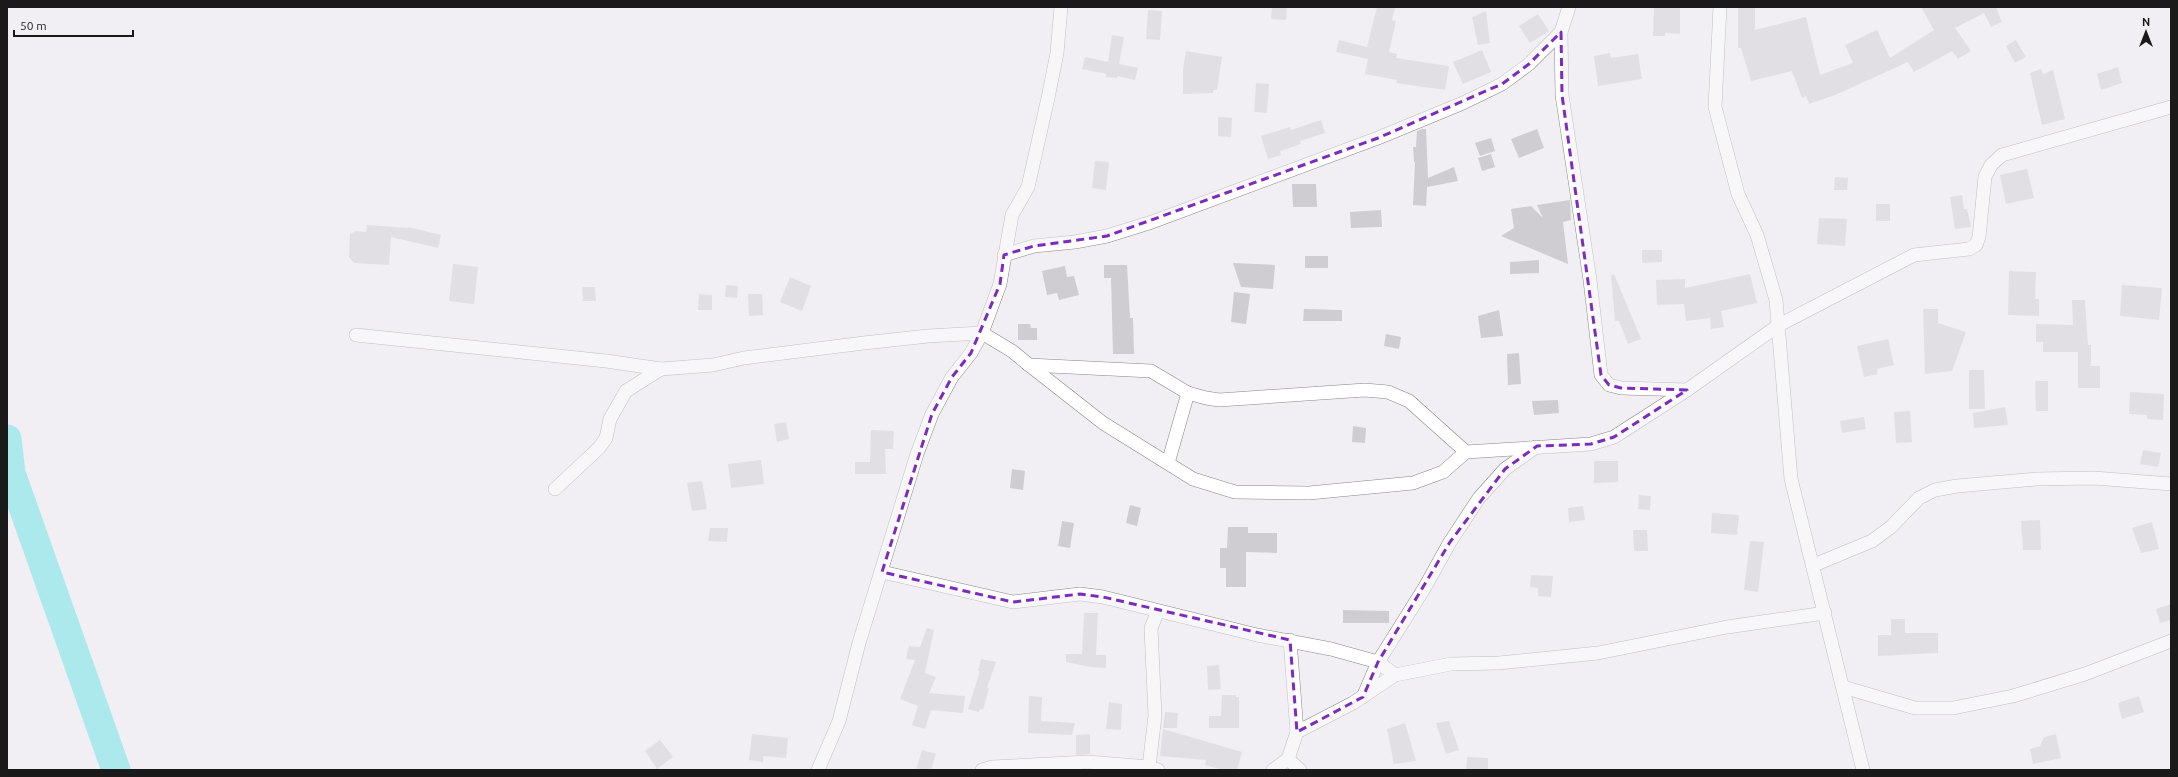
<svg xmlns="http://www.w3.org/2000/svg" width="2178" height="777" font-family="Ubuntu,sans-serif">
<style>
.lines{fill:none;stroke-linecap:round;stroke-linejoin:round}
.river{stroke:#57e2e4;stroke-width:29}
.building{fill:#cfcdd1}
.street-casing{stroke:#89868a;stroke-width:14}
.street{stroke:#fff;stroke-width:13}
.marked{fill:none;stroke:#7b2cbf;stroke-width:3;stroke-dasharray:8 5;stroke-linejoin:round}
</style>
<rect width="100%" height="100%" fill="#f1eff3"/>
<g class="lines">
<polyline class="river" points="7,439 11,473 116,770"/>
</g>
<g class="building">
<polygon points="1272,7 1287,7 1286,20 1271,19"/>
<polygon points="1377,7 1395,7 1392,20 1396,21 1389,52 1397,54 1396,58 1449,66 1445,90 1396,83 1397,80 1365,74 1368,59 1336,52 1339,40 1367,47"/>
<polygon points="1654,7 1680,7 1680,34 1665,33 1665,36 1653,36"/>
<polygon points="1738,7 1755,7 1755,30 1806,17 1820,75 1853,63 1845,45 1877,30 1890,58 1934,30 1921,7 1996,7 2002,22 1991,27 1984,13 1955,28 1971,51 1958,59 1952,51 1914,72 1908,62 1835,95 1809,104 1806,96 1802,98 1792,71 1751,81 1741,48 1738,48"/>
<polygon points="1148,10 1162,11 1160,40 1146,39"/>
<polygon points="1486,11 1490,43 1478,45 1472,17"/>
<polygon points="1538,14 1549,31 1530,43 1519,26"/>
<polygon points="1112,35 1124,37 1119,64 1138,68 1135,80 1117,76 1117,78 1106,77 1106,74 1082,69 1085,57 1108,62"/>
<polygon points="2016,40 2026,57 2015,63 2006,46"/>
<polygon points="1482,50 1491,72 1463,84 1453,62"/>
<polygon points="1186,51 1222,57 1217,90 1213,90 1213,93 1183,94 1183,69"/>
<polygon points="1610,53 1611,58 1638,54 1642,79 1598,86 1594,56"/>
<polygon points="2118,67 2122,83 2101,90 2097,74"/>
<polygon points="2041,69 2043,74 2053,70 2065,119 2042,125 2030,73"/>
<polygon points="1256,83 1269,84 1267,113 1254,112"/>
<polygon points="1218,117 1232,118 1231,137 1218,136"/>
<polygon points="1321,120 1325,133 1300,141 1301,144 1280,151 1281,155 1268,159 1261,136 1290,127 1291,130"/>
<polygon points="1422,129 1426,129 1428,178 1454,167 1458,181 1427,187 1426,206 1413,205 1415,162 1414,162 1413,147 1416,147 1417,131"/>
<polygon points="1537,129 1544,148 1519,158 1511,139"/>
<polygon points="1491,138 1495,151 1480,156 1475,143"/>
<polygon points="1491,154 1495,167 1482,171 1478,158"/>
<polygon points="1095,161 1109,162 1106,190 1092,188"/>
<polygon points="2027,169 2034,198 2006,204 2000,175"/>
<polygon points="1835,177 1848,178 1847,190 1834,190"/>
<polygon points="1292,184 1316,184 1317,207 1293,207"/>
<polygon points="1962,195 1964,209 1967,209 1971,227 1955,229 1950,197"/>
<polygon points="1570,200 1571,220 1563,222 1568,264 1501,236 1514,228 1511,209 1531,206 1543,218 1537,205"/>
<rect x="1876" y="204" width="14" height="17"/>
<polygon points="1381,210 1382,227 1351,228 1350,212"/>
<polygon points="1819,218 1847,219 1845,246 1817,244"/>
<polygon points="367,225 408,228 408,227 441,235 438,248 391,237 389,265 354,263 349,257 350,234 356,231 366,232"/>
<polygon points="1642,250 1662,250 1662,262 1642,263"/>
<rect x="1305" y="256" width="23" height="12"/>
<polygon points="1539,260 1539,273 1510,274 1510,262"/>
<polygon points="1233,263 1275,265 1273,289 1241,287"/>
<polygon points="453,264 478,267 474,304 449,301"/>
<polygon points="1104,265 1127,265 1130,318 1133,318 1134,354 1113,354 1111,278 1104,278"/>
<polygon points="1065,266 1067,277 1074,276 1079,295 1059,300 1057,293 1047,295 1042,271"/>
<polygon points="2009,271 2036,272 2035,299 2039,299 2039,316 2008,315"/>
<polygon points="1614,274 1641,339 1628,344 1619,321 1615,321 1611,275"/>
<polygon points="1750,274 1757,303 1721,311 1724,327 1711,329 1710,318 1686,321 1684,304 1657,305 1656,280 1685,279 1685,288"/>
<polygon points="790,277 811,286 802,311 780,302"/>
<polygon points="726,285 738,286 737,298 725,297"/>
<polygon points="2122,285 2162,288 2159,320 2120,316"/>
<polygon points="582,287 595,287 596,301 583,301"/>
<polygon points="1234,292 1250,294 1246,324 1231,322"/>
<polygon points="699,294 712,295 712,310 698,310"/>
<polygon points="748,294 762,294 763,315 749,316"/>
<polygon points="2072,300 2085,300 2088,345 2091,345 2091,366 2100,366 2100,388 2078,388 2078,352 2043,352 2043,342 2036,342 2036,324 2073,325"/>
<polygon points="1304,309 1342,310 1342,321 1303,321"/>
<polygon points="1923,309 1938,309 1938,323 1966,332 1952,371 1925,374"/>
<polygon points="1499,310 1503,336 1481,338 1478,316"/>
<polygon points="1018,324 1030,324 1031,328 1037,328 1037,340 1018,340"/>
<polygon points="1386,334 1401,337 1399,349 1384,346"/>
<polygon points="1888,339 1894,365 1877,369 1878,374 1864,377 1857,346"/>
<polygon points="1519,353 1521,384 1508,385 1507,354"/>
<polygon points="1969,370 1984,370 1985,409 1969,409"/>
<polygon points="2035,381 2048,381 2048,411 2036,411"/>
<polygon points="2130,392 2164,394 2163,420 2147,419 2147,415 2129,414"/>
<polygon points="1558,400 1559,413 1534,415 1532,401"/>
<polygon points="2005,407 2008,425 1974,428 1973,413"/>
<polygon points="1910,411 1912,442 1896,443 1894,412"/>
<polygon points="1864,417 1866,429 1842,433 1840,421"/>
<polygon points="786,422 789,439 777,442 774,424"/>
<polygon points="1353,426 1366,428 1365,443 1352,442"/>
<polygon points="871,430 894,431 893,449 885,449 886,474 855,474 855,462 870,462"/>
<polygon points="2143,450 2161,453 2158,467 2140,464"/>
<polygon points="761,460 764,484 731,488 728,464"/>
<polygon points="1594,461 1618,461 1618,482 1594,483"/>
<polygon points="1012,469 1025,471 1023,490 1010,488"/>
<polygon points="702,481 707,509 692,511 687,483"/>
<polygon points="1639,495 1651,496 1650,510 1638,509"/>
<polygon points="1130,505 1141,508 1137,526 1126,523"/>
<polygon points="1583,506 1585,520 1569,522 1568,508"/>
<polygon points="1712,513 1739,515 1737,535 1711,533"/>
<polygon points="2040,520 2041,550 2023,550 2021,521"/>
<polygon points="1062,521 1074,523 1070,548 1058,546"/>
<polygon points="2152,522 2159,549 2141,553 2132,528"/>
<polygon points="1228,527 1248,527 1248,533 1277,533 1277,553 1246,552 1246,587 1226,587 1226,568 1220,568 1220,548 1227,548"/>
<polygon points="710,528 728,528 727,542 708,541"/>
<polygon points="1633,530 1647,530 1648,551 1634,551"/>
<polygon points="1750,541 1764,542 1758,592 1744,590"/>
<polygon points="1531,575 1553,576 1551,597 1538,596 1538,588 1530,587"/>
<polygon points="2171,604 2171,620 2160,623 2156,609"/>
<polygon points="1343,610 1389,611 1389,623 1343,623"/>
<polygon points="1084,613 1098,613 1096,655 1106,655 1106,668 1090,667 1066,662 1066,654 1082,654"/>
<polygon points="1891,619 1905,619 1905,633 1938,633 1938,653 1878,656 1878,635 1891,635"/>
<polygon points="927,628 934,630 925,673 936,677 929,693 965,696 963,713 931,710 925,729 912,725 918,706 900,699 915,660 906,659 909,646 920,647"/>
<polygon points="981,659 996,662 987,688 989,688 983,710 980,709 979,712 968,709 980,671 978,671"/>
<polygon points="1219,665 1221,689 1208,690 1207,666"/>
<polygon points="1222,695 1236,695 1236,697 1239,697 1239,728 1209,728 1209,716 1221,716"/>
<polygon points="1029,696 1042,697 1041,721 1075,723 1072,735 1028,733"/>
<polygon points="2139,696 2144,712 2122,719 2118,703"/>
<polygon points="1109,702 1122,704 1121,730 1106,729"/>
<polygon points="1165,712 1178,713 1177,728 1163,728"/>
<polygon points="1449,721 1459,750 1446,754 1436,723"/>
<polygon points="1405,723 1416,761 1394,764 1387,729"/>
<polygon points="1163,729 1242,752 1237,770 1223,770 1205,765 1206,760 1160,756"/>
<polygon points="752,734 788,738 786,758 763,756 763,762 749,760"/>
<polygon points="1090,734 1090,754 1076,755 1076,735"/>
<polygon points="2056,734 2061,758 2033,764 2030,749 2040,746 2044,737"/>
<polygon points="660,740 673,757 657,769 645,751"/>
<polygon points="922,750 936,754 931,770 916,770"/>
<polygon points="1467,757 1488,758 1488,770 1466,770"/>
</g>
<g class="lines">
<defs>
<g id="street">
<polyline points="1569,7 1561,32 1562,95 1590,280 1601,375 1609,385 1621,388 1687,390"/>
<polyline points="1720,7 1715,107 1738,194 1757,235 1776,300 1791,479 1863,770"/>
<polyline points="1004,255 1034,246 1075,242 1107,236 1152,222 1378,138 1463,103 1502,84 1529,64 1561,32"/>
<polyline points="356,335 606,361 661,369 713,365 744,358 864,343 928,336 982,333 1012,351 1029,365 1151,371 1188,393 1206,398 1219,400 1365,390 1388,392 1409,401 1466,452 1591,444 1614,437 1687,390 1779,325 1914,255 1969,249 1976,245 1979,237 1985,177 1991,165 2002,155 2171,107"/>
<polyline points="1029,365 1103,423 1193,479 1235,492 1309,493 1413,483 1443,472 1466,452"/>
<polyline points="1168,463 1188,393"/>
<polyline points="555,489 599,448 606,438 610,419 626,391 661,369"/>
<polyline points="1814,565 1872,541 1891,527 1919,498 1935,490 1957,486 2036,479 2094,478 2171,484"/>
<polyline points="882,572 1013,602 1080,594 1103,597 1257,635 1331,649 1378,662 1395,675"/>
<polyline points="1290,640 1297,732"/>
<polyline points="1843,687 1915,708 1953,708 2013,696 2085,674 2171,641"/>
<polyline points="1363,697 1378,662 1425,587 1450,542 1479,498 1505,469 1536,447"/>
<polyline points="1288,759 1300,770"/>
<polyline points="1149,767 1155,716 1151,628 1158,611"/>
<polyline points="818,770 839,721 859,643 917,454 932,414 952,377 971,353 982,333 1000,284 1012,215 1028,187 1048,98 1057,53 1061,7"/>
<polyline points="982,770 992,767 1088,762 1149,767 1158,770"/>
<polyline points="1273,770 1288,759 1297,732 1353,703 1395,675 1451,664 1499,663 1598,653 1727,627 1825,613"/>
</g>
</defs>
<use href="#street" class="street-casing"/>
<use href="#street" class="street"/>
</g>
<path d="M0 0H2178V777H0ZM1561,32L1562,95L1601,375L1609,385L1621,388L1687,390L1614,437L1591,444L1537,446L1505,469L1450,542L1378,662L1363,697L1297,732L1290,640L1103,597L1080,594L1013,602L882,572L932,414L952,377L971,353L1000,284L1004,255L1034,246L1107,236L1378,138L1502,84L1529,64Z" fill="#f1eff3" fill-opacity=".55" fill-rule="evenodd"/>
<path class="marked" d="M1561,32L1562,95L1601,375L1609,385L1621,388L1687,390L1614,437L1591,444L1537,446L1505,469L1450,542L1378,662L1363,697L1297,732L1290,640L1103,597L1080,594L1013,602L882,572L932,414L952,377L971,353L1000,284L1004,255L1034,246L1107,236L1378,138L1502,84L1529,64Z"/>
<rect width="2178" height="777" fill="none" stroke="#1b1a1b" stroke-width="16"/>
<g transform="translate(2146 32)" stroke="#f1eff3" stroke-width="3" paint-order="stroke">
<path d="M0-3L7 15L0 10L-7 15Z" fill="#1b1a1b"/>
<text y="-6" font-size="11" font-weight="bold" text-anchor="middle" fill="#1b1a1b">N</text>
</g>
<path d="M14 30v6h119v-6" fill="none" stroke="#1b1a1b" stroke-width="2"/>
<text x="20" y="30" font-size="12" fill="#1b1a1b" stroke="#f1eff3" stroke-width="3" paint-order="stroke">50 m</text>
</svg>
